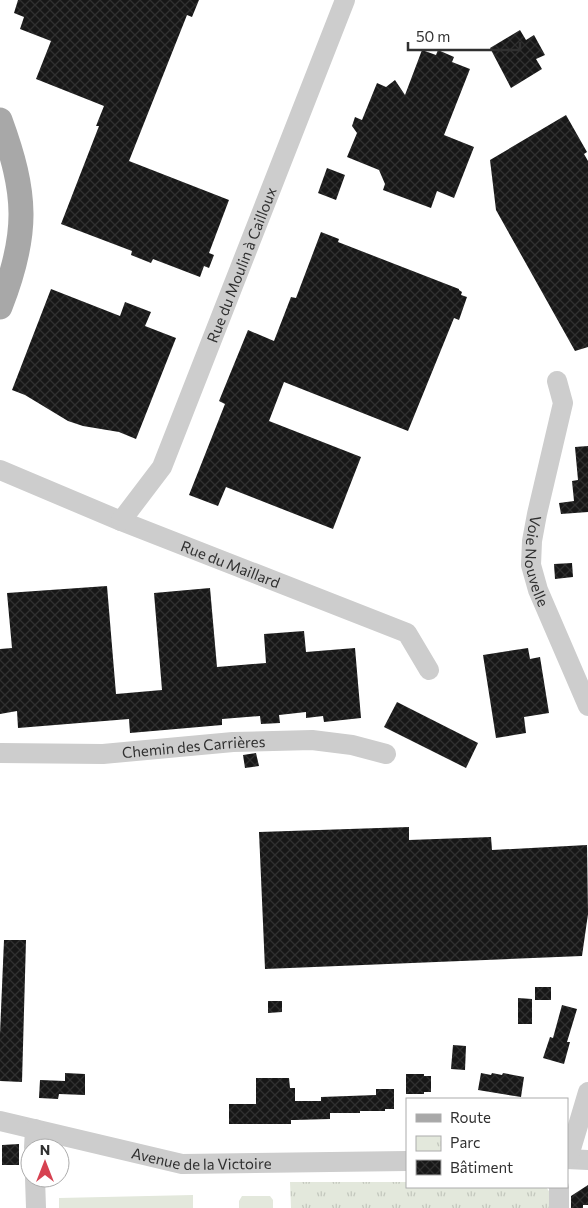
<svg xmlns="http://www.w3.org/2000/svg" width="588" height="1208" font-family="Commissioner,sans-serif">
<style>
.grass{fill:#e3e8dc}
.park{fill:url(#park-tufts)}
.building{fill:url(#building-cross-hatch)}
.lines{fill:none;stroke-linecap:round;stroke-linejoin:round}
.minor{stroke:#cdcdcd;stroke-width:20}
.major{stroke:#a8a8a8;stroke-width:25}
.labels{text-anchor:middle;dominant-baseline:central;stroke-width:5;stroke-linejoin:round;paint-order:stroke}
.street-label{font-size:15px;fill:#303030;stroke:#fff}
</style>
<defs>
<pattern id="park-tufts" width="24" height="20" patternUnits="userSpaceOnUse" patternTransform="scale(1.25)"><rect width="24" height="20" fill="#e3e8dc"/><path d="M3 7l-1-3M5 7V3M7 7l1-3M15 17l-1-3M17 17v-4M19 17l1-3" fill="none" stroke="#c3c7bd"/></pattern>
<pattern id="building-cross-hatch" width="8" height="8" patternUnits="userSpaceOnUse" patternTransform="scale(1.25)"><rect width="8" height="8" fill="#171717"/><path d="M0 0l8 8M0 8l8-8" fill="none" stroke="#303030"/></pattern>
</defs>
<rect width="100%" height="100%" fill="#fff"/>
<g class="grass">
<polygon points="193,1195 193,1208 59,1208 59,1198"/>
<polygon points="242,1196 270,1196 273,1200 273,1208 239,1208 239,1201"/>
</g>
<polygon class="park" points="290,1182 407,1182 407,1187 546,1187 551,1194 550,1208 291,1208"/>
<g class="building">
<polygon points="18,0 199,0 192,17 187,15 129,161 229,200 209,253 214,255 209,268 204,266 200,277 153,259 151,263 131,255 132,251 61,224 99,126 96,126 104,106 36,79 51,41 20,29 24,17 14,13"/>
<polygon points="520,30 526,40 534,35 545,55 536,59 542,69 511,88 490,48"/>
<polygon points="422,50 436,55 438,50 454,57 452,62 470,69 444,135 474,147 454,198 437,191 431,208 383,190 385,184 379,170 347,157 357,133 352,126 355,117 362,120 377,83 386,87 395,80 405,95"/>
<polygon points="566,115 587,152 584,154 588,161 588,347 575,351 496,210 490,160"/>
<polygon points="327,168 345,175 336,200 318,193"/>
<polygon points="321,232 339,239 338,242 459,289 459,290 462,292 461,295 467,297 459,320 454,318 408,431 284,382 269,421 361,457 333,529 226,487 218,506 189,495 225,404 219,401 248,330 274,341 291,297 296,298"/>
<polygon points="51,289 120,316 125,302 151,312 145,326 176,338 136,439 119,432 83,426 68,421 25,395 12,390"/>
<polygon points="588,446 588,512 561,514 559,503 574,501 572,481 578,480 575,447"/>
<polygon points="572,563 573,577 555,579 554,564"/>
<polygon points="107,586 116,694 162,690 154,593 210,588 217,667 266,663 264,634 304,631 306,652 355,648 361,718 324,722 323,716 306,718 306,712 279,715 280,723 261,724 260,716 222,719 222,725 130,733 129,719 18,728 17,711 0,714 0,649 12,648 7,593"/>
<polygon points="528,648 530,659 540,657 549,713 524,717 526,733 496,738 483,655"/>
<polygon points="397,702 478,743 466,768 384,727"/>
<polygon points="256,753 259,766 245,768 243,755"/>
<polygon points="409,827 409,840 491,837 492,850 587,845 588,914 582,956 265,969 259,832"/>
<polygon points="4,940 26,940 22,1082 0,1081 0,1034"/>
<rect x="535" y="987" width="16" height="13"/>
<polygon points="518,998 532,999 532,1024 518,1024"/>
<polygon points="268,1001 282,1001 282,1012 268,1013"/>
<polygon points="562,1005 577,1009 567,1042 570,1042 564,1064 543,1058 550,1037 553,1038"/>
<polygon points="453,1045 466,1046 465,1070 451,1069"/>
<polygon points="65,1073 85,1074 85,1095 59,1094 58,1099 39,1098 40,1080 65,1081"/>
<polygon points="481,1073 491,1075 492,1073 502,1075 503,1073 524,1077 521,1097 478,1090"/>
<polygon points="406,1074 424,1074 424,1076 431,1076 431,1092 424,1092 424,1094 406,1094"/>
<polygon points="256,1078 289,1078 290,1088 295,1088 295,1101 321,1101 321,1097 376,1095 376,1089 394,1089 394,1109 385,1109 385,1111 360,1111 360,1113 330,1113 330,1119 294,1120 291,1120 291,1124 229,1124 229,1104 256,1104"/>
<polygon points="19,1144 19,1165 2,1165 2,1145"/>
<polygon points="588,1185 588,1205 583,1205 583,1208 571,1208 571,1196"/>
</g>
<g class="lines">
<g class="minor">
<path id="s1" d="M557,381L563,403L537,514L532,541L531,565L538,590L588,706"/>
<path id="s2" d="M0,470L121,521L407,633L429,670"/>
<path id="s3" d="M121,521L162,467L345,0"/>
<path id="s4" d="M0,753L103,754L233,742L312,740L352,745L386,754"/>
<path id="s5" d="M0,1121L182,1164L407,1161"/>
<polyline points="34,1148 35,1129"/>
<polyline points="567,1159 588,1160"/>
<polyline points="568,1159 588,1092"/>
<polyline points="35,1178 36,1208"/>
<polyline points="559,1187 559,1208"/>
</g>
<path class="major" d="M0,120C27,194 29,233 0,307"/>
</g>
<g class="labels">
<g class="street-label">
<text stroke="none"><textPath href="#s3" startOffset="285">Rue du Moulin à Cailloux</textPath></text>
<text stroke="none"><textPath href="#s1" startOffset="185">Voie Nouvelle</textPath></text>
<text stroke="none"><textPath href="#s2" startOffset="249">Rue du Maillard</textPath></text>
<text stroke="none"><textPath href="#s4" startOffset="194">Chemin des Carrières</textPath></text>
<text stroke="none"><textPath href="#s5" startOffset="206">Avenue de la Victoire</textPath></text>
</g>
</g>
<rect x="406" y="1098" width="162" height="90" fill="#ffffff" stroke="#acacac"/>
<rect x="416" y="1114" width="25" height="8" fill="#a8a8a8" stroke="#acacac"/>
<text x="450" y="1123" font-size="15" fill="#303030">Route</text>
<rect x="416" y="1136" width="25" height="15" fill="url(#park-tufts)" stroke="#acacac"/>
<text x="450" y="1148" font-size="15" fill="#303030">Parc</text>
<rect x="416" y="1160" width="25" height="15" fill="url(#building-cross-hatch)" stroke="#acacac"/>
<text x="450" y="1173" font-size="15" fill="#303030">Bâtiment</text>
<g transform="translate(45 1163)"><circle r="24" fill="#ffffff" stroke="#acacac"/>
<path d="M0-4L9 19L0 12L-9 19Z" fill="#d64251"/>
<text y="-8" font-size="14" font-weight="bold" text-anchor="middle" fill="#303030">N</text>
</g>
<path d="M408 42v8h112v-8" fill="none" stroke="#303030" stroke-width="2.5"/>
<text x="416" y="42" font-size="15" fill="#303030" stroke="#ffffff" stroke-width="4" paint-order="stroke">50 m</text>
</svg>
